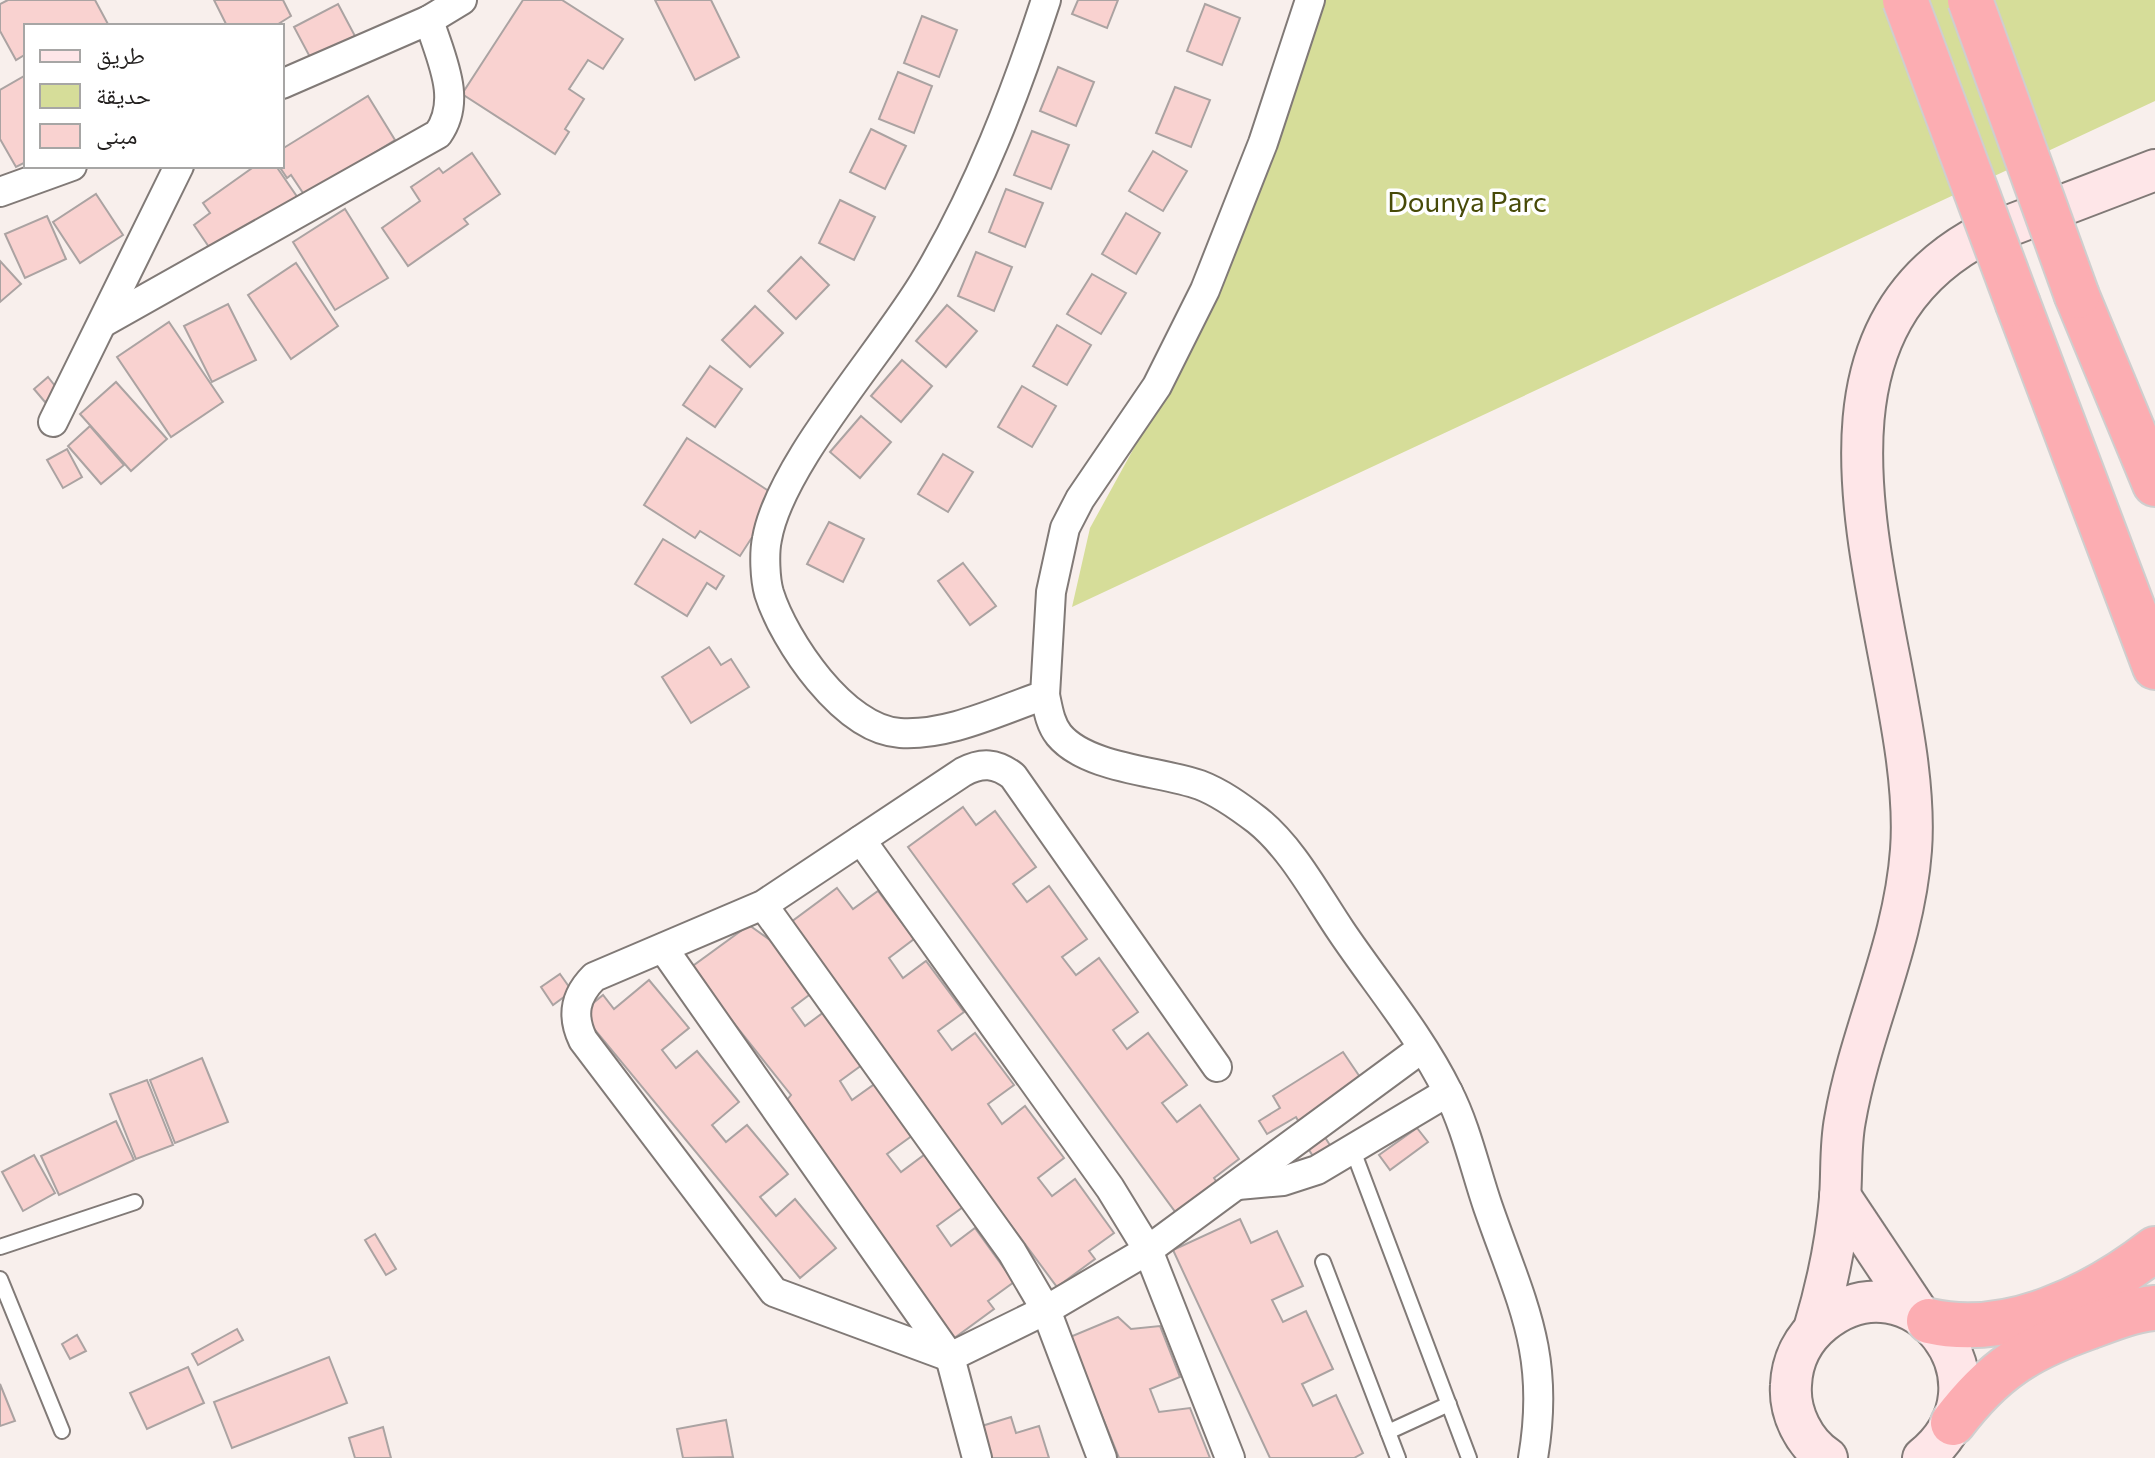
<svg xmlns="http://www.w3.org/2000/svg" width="2155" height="1458" font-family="Commissioner,'Noto Naskh Arabic',sans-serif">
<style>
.green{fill:#d6dd99}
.building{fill:#f9d2d0;stroke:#aba3a2;stroke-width:2}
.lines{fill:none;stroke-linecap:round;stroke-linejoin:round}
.lane-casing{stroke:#817a77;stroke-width:18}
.street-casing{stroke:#817a77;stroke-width:32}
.secondary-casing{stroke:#817a77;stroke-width:44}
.highway-casing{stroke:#cfcece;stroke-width:48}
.lane{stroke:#fff;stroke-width:14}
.street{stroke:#fff;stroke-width:28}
.secondary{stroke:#fee6e8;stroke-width:40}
.highway{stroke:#fcadb2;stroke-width:44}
.highway-bridge-casing{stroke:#cfcece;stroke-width:48;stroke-linecap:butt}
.highway-bridge{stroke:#fcadb2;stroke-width:44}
.labels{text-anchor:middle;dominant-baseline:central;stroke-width:7;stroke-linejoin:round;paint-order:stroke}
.park-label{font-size:28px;fill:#474a08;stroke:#fff}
</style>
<rect width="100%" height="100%" fill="#f8efec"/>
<polygon class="green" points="1326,0 2155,0 2155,101 1072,607 1090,528 1146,426 1238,236"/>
<g class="building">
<polygon points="8,0 95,0 109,26 26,26 26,54 16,60 0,31 0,4"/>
<polygon points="214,0 283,0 291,16 275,26 227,26"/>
<polygon points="523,0 562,0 623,39 603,69 588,60 569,89 584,99 565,129 569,132 555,154 462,94"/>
<polygon points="655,0 711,0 739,57 695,80"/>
<polygon points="1078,0 1118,0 1107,28 1072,14"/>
<polygon points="338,4 355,36 311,59 294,27"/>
<polygon points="1205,4 1240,18 1222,65 1187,51"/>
<polygon points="922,16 957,30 939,77 904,63"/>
<polygon points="1058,67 1094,82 1076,126 1040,111"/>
<polygon points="898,72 932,86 914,133 879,119"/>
<polygon points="26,75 26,162 16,167 0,139 0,90"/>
<polygon points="1175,87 1210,100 1191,147 1156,133"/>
<polygon points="368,96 395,140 305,196 291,175 287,178 279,166 282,149"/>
<polygon points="871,129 906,146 885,189 850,172"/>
<polygon points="1032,131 1069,145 1051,189 1014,175"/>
<polygon points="1153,151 1187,171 1163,211 1129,191"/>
<polygon points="472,153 500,194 464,219 468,224 408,266 382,228 420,201 411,187 439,168 443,173"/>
<polygon points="255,166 276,166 300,201 211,250 194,225 210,213 203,203"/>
<polygon points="1006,189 1043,203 1025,247 989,232"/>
<polygon points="96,194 123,235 80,263 53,222"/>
<polygon points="840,200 875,217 854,260 819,243"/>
<polygon points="345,209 388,278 335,310 293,242"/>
<polygon points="1126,213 1160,233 1136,274 1102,254"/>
<polygon points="47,216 66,259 25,278 5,234"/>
<polygon points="976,252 1012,267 994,311 958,296"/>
<polygon points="801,257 829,285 796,319 768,291"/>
<polygon points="0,261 21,284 0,302"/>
<polygon points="296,263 338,326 291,359 248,295"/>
<polygon points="1092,274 1126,293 1101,334 1067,314"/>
<polygon points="228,304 256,360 212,382 184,326"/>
<polygon points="947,305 977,331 946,367 916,341"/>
<polygon points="755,306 783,333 750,367 722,340"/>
<polygon points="169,322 223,402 171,437 117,357"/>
<polygon points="1057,325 1091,345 1067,385 1033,366"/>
<polygon points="902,360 932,386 901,422 871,396"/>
<polygon points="710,366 742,389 715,427 683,405"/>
<polygon points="48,377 59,391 45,402 34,389"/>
<polygon points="116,382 167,439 131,471 80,414"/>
<polygon points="1022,386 1056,406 1032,447 998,427"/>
<polygon points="861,416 891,442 860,478 830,452"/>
<polygon points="90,426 124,465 101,484 68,446"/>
<polygon points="687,438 778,497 740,556 700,531 695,538 644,505"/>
<polygon points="67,449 82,477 63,488 47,460"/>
<polygon points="943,454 973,472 948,512 918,494"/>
<polygon points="829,522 864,539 843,582 807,564"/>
<polygon points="663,539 724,576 716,589 707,583 687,616 635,584"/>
<polygon points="963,563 996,606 970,625 938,581"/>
<polygon points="709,647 721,665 731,659 749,687 691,723 662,677"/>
<polygon points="963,807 976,825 995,811 1036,867 1013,884 1027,902 1049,886 1087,939 1062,957 1076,975 1099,958 1138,1012 1113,1030 1127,1049 1148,1033 1187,1085 1162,1103 1177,1122 1200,1105 1239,1159 1214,1178 1220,1187 1179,1217 908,847"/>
<polygon points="837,888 853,909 878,891 914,939 889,958 903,978 926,961 964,1012 938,1031 952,1050 975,1033 1014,1085 988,1104 1002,1124 1025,1106 1064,1158 1038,1178 1052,1196 1075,1179 1114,1233 1089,1251 1095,1259 1057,1287 787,925"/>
<polygon points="749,925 795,958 817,989 792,1008 805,1026 828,1009 866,1062 840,1081 852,1100 876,1083 913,1135 887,1154 901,1172 924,1155 963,1207 937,1226 951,1246 975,1228 1014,1282 988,1301 994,1309 953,1339 783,1105 791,1095 690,968"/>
<polygon points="560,974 572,991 553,1005 541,987"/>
<polygon points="649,980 689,1028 662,1050 676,1068 697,1051 739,1102 712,1125 726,1142 747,1125 788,1174 760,1197 776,1216 795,1199 836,1248 800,1278 581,1013 603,995 614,1009"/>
<polygon points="1343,1052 1364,1083 1300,1124 1296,1117 1267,1134 1259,1121 1280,1108 1273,1096"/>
<polygon points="202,1058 228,1122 175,1143 150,1080"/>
<polygon points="147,1080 173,1145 136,1159 110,1094"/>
<polygon points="116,1121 134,1160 59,1195 41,1156"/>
<polygon points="1417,1128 1428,1142 1390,1170 1379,1155"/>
<polygon points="1321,1131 1333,1150 1316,1161 1304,1142"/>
<polygon points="34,1155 55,1193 23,1211 2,1172"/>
<polygon points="1240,1219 1251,1243 1277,1231 1303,1286 1272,1300 1283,1322 1306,1311 1333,1369 1302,1384 1313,1406 1336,1395 1363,1453 1354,1458 1270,1458 1173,1250"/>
<polygon points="375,1234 396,1269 386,1275 365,1240"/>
<polygon points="1118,1317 1131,1329 1160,1326 1180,1377 1150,1389 1159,1412 1190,1408 1210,1458 1119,1458 1070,1337"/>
<polygon points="237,1329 243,1340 198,1365 192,1354"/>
<polygon points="77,1335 86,1351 70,1359 62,1344"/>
<polygon points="329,1357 347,1403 232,1448 214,1402"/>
<polygon points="188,1367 204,1403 147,1429 130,1393"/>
<polygon points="0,1384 15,1421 0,1426"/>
<polygon points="1011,1417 1016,1433 1039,1426 1049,1458 981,1458 972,1429"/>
<polygon points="726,1420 733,1457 683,1458 677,1429"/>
<polygon points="383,1427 391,1458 355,1458 349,1438"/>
</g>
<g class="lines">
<defs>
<g id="lane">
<polyline points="1352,1148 1469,1458"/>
<polyline points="0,1247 135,1202"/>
<polyline points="1323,1262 1398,1458"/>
<polyline points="0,1279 62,1431"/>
<polyline points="1388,1432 1449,1404"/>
</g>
<g id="street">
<path d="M1046,0C1015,95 978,191 927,277C886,348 780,463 767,539C764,553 765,579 769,593C784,641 844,730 900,733C949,736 1000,710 1045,695L1051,592L1065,528L1080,499L1157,386L1205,290L1263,143L1310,0"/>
<polyline points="282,84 429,20 462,0"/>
<polyline points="0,192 72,166"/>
<path d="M104,322L438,134C463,99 440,57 429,20"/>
<polyline points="53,422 179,166"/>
<path d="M1045,695C1048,709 1050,724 1059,735C1087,769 1161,771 1200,785C1221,793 1240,807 1257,820C1292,848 1316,894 1341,931C1376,983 1420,1035 1448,1092C1466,1127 1475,1169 1488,1207C1521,1302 1551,1353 1533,1458"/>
<polyline points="861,840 1110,1188 1148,1250 1230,1458"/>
<polyline points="763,905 1012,1252 1046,1310 1102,1458"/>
<polyline points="663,948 950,1357 977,1458"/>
<path d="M1217,1067L1013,776C996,763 982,762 963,772L763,905L594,977C575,996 571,1015 583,1040L774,1292L950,1357L1046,1310L1148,1250L1421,1049"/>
<polyline points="1238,1185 1283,1181 1317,1170 1448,1092"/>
</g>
<g id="secondary">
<polyline points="1840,1196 1918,1313"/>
<path d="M1814,1329C1827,1286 1836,1243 1840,1198C1842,1172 1840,1146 1845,1120C1861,1028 1904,946 1911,850C1925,665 1758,365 1972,240L2155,170"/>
<path d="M1827,1458C1804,1443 1789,1413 1791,1385C1792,1360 1803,1338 1823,1322C1911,1251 2016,1383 1923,1458"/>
</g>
<g id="highway">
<polyline points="2077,296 2155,484"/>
<polyline points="2018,304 2155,667"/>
<path d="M1929,1321C2008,1339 2093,1297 2155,1249"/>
<path d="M1953,1423C1993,1370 2027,1349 2089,1327C2110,1319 2132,1310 2155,1308"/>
</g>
</defs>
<use href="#lane" class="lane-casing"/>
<use href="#street" class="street-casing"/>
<use href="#secondary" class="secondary-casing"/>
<use href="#highway" class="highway-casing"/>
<use href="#lane" class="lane"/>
<use href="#street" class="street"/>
<use href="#secondary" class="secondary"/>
<use href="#highway" class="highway"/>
<defs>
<g id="highway-bridge">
<polyline points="1905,0 2018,304"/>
<polyline points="1970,0 2077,296"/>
</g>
</defs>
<use href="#highway-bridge" class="highway-bridge-casing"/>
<use href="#highway-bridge" class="highway-bridge"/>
</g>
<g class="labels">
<g class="park-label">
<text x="1467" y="201">Dounya Parc</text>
</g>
</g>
<rect x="24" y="24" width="260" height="144" fill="#ffffff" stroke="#a7a6a5" stroke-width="2"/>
<rect x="40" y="50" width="40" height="12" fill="#fee6e8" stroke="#a7a6a5" stroke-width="2"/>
<text x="96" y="64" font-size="24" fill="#23201f">طريق</text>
<rect x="40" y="84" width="40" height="24" fill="#d6dd99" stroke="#a7a6a5" stroke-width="2"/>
<text x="96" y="104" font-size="24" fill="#23201f">حديقة</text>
<rect x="40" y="124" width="40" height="24" fill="#f9d2d0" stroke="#a7a6a5" stroke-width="2"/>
<text x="96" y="144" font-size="24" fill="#23201f">مبنى</text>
</svg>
